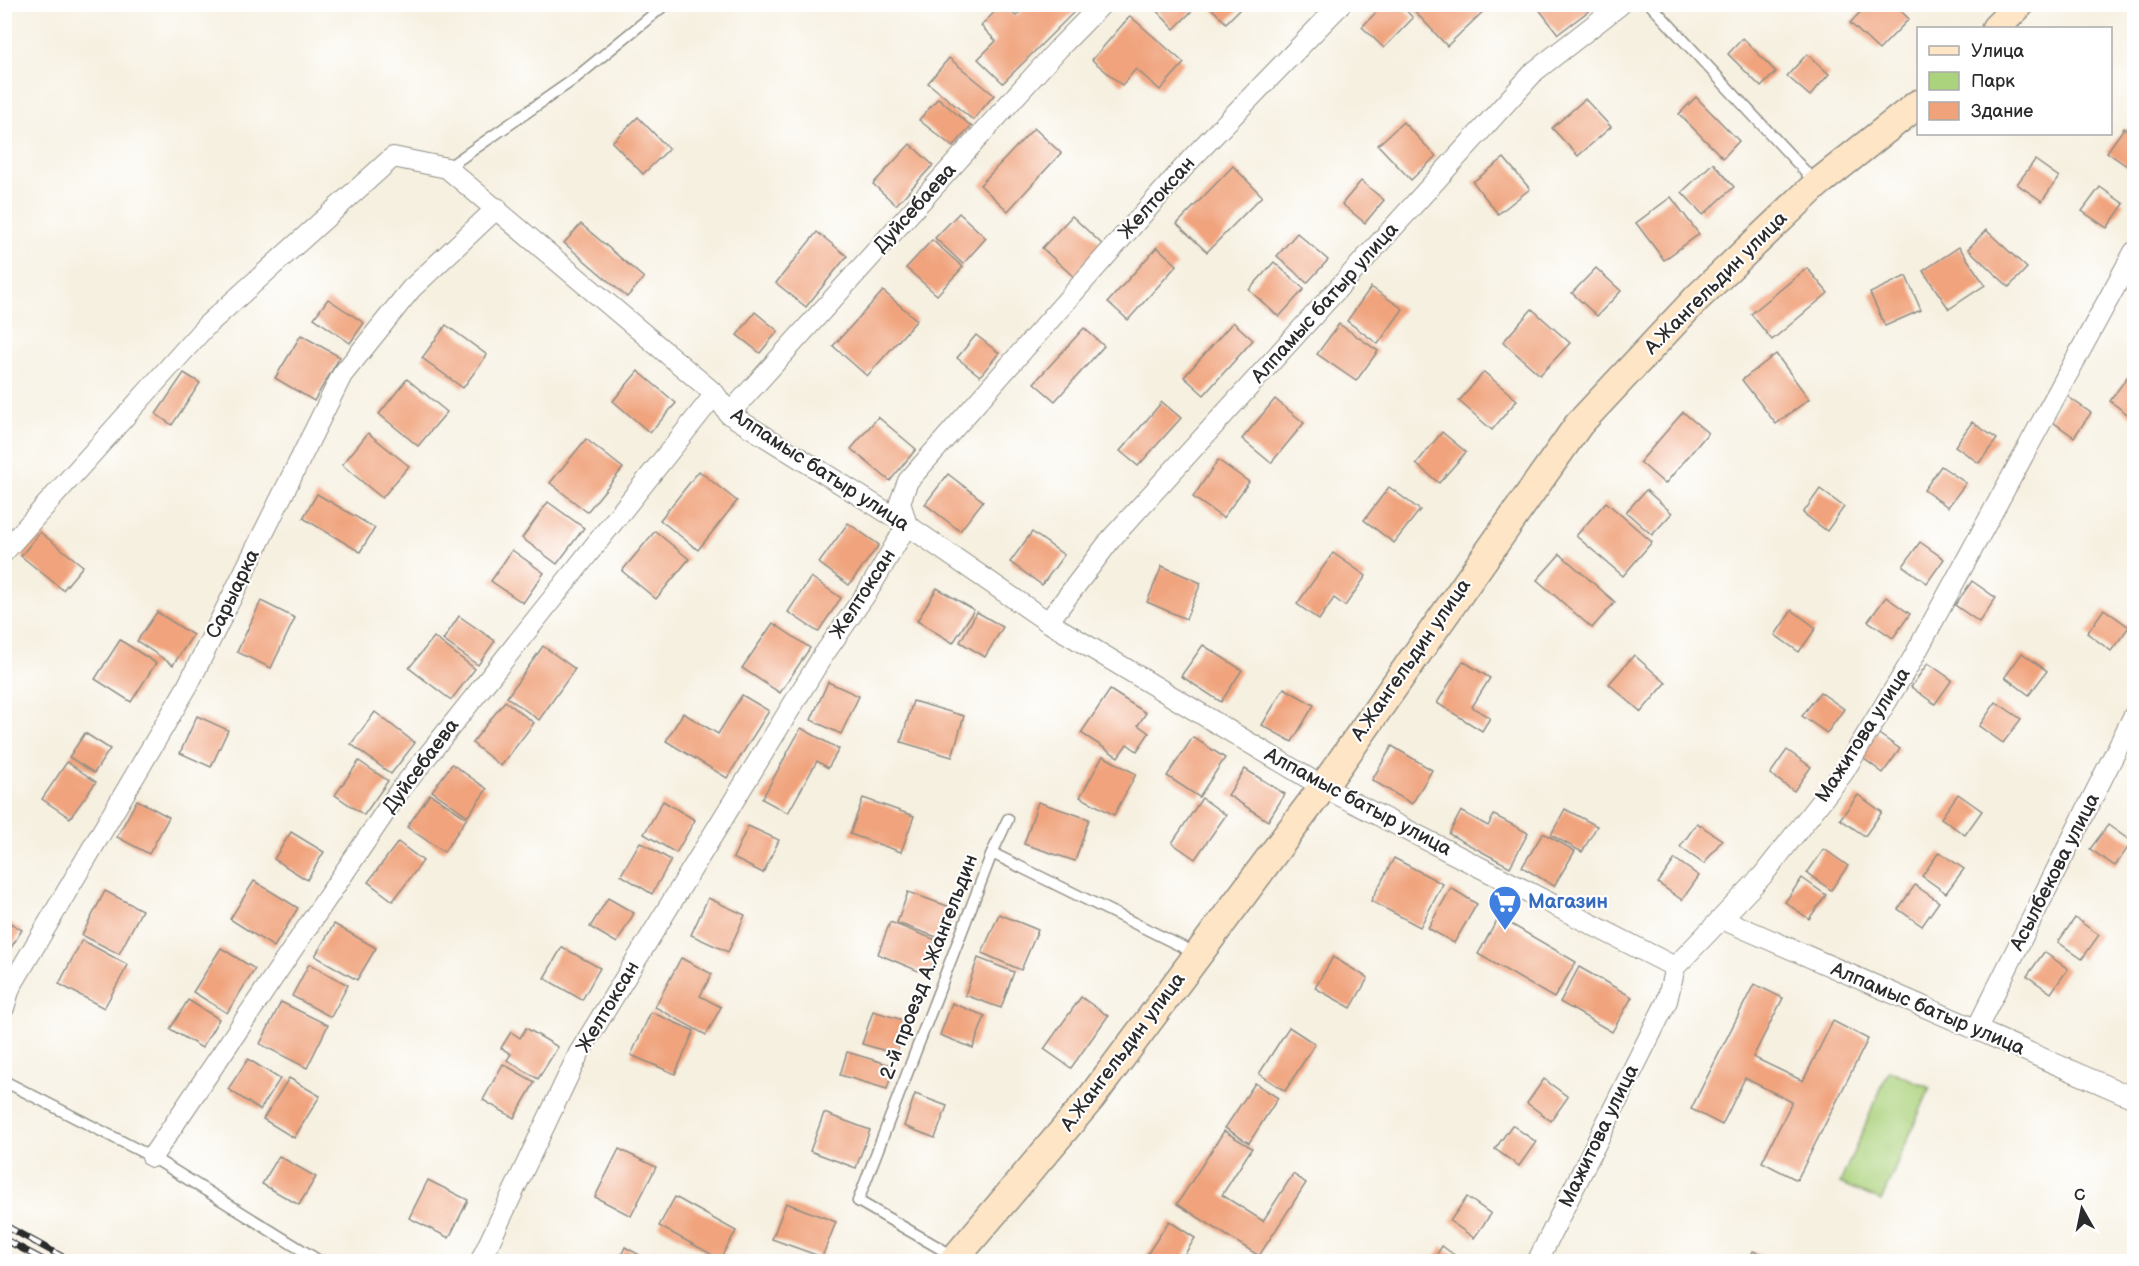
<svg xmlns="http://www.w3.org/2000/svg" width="2139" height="1266" font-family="'Balsamiq Sans',sans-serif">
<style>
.green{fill:#abd27c;stroke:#6b7e54;stroke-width:1.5}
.building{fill:#f0a37b}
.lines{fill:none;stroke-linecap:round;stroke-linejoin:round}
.lane-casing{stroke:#908e86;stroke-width:13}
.street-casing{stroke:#908e86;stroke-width:22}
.secondary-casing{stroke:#908e86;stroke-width:31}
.lane{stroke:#fff;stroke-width:10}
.street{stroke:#fff;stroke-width:20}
.secondary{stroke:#fde5c5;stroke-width:28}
.rail-casing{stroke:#2b2b2b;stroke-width:7}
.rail{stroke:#fff;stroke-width:4.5;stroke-dasharray:14;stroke-linecap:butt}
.labels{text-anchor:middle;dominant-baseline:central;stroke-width:4.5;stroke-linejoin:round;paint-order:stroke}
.street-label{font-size:20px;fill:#2b2b2b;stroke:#fff}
.shop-label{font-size:20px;font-weight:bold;fill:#366cbe;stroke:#fff;text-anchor:start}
</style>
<rect width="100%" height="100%" fill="#fff"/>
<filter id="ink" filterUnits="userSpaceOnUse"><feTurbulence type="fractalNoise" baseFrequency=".0167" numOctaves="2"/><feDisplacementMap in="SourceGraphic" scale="12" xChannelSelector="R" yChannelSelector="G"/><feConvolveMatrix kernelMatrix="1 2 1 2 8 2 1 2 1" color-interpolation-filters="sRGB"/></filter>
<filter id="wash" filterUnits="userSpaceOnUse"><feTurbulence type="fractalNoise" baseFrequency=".008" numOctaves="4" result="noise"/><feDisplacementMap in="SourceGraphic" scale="24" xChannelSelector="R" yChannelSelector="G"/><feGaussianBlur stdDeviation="1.35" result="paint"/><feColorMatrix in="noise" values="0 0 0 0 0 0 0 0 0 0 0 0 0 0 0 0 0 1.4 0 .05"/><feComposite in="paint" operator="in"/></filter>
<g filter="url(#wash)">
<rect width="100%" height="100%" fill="#f6f0e0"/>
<polygon class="green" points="1889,1070 1930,1088 1881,1201 1840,1183"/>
<g id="blocks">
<g class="building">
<polygon points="1002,4 1016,16 1028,4 1075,4 1078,8 1003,83 978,59 996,41 981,26"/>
<polygon points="1150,4 1199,4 1174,29"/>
<polygon points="1207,4 1233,4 1239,10 1226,23"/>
<polygon points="1384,4 1400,4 1413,18 1384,48 1362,27"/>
<polygon points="1408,4 1432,4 1435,8 1439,4 1491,4 1447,46"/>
<polygon points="1535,4 1598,4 1558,34"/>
<polygon points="1868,4 1894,4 1909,19 1879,50 1850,23"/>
<polygon points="1130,16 1184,63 1160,90 1136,69 1122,85 1092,60"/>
<polygon points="1743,38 1776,72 1761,87 1728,54"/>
<polygon points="1807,54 1829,74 1810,96 1787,76"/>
<polygon points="949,58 994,95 973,120 928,83"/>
<polygon points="1696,97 1739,141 1723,158 1679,114"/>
<polygon points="938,98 971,126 953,147 919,120"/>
<polygon points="1585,99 1611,127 1578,156 1552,128"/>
<polygon points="638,117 669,149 643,174 612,142"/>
<polygon points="1403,122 1436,156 1411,180 1378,145"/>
<polygon points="1034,128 1061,153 1008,211 980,185"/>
<polygon points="2124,128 2134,136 2134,164 2131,169 2107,152"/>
<polygon points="910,144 933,165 896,205 873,184"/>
<polygon points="1504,158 1530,189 1498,214 1473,182"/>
<polygon points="2035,160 2059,177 2042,201 2017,184"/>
<polygon points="1713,163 1734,187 1703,215 1682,192"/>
<polygon points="1233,166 1262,196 1207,252 1177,224"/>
<polygon points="1361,181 1384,200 1365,223 1342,204"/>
<polygon points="2100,187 2124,204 2107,228 2082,211"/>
<polygon points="1671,197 1699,234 1664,260 1636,223"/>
<polygon points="959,213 986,238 963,264 935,238"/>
<polygon points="1072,216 1104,246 1074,277 1042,248"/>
<polygon points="581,224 644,278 627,297 564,243"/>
<polygon points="1986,230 2027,268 2009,287 1968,249"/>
<polygon points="817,232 847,256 806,307 776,283"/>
<polygon points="1297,233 1328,260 1307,283 1277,256"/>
<polygon points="932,240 963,267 937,295 906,268"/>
<polygon points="1157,247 1177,265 1128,320 1108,302"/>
<polygon points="1959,247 1985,285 1949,309 1923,271"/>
<polygon points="1274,262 1304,289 1279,317 1249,290"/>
<polygon points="1596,268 1621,291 1597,316 1572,293"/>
<polygon points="1807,268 1828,293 1772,340 1751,314"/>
<polygon points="1906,276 1921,310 1885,326 1870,293"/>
<polygon points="1371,287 1403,309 1378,344 1347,321"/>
<polygon points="883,291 917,320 867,376 833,346"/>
<polygon points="328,299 364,323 350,343 314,318"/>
<polygon points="1532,309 1570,343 1540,375 1503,342"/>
<polygon points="755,312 778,331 760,353 737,335"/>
<polygon points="1233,322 1253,340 1204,395 1184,377"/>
<polygon points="1339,324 1378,351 1356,381 1317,354"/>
<polygon points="446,325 487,355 463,388 422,358"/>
<polygon points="1084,328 1104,346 1055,401 1034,383"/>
<polygon points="301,335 340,357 314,401 275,378"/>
<polygon points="976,335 999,353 980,376 957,358"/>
<polygon points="1776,354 1809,399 1776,424 1742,380"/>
<polygon points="638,371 676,403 650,433 613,401"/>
<polygon points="1484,372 1517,400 1492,430 1459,401"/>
<polygon points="184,373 200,383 172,425 156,414"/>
<polygon points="2127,377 2134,383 2134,419 2110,401"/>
<polygon points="407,379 447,412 418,446 379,414"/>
<polygon points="2067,396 2091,413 2074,437 2050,420"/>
<polygon points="1275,399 1304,423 1271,463 1242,439"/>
<polygon points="1162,402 1181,418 1138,466 1120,451"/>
<polygon points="1683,412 1708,433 1665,484 1640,462"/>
<polygon points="878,417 916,449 890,481 851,449"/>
<polygon points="1972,422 1997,439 1979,463 1955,446"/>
<polygon points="1442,432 1466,452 1439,483 1416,464"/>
<polygon points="368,433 409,466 382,498 342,465"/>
<polygon points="586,439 623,468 587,512 550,483"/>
<polygon points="1218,460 1249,482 1223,518 1193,497"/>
<polygon points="1941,466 1966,483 1948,507 1924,490"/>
<polygon points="699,471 737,501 698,550 660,520"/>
<polygon points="948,474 983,501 960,531 925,504"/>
<polygon points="1389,487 1420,510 1394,543 1364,520"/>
<polygon points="1820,489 1844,507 1827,531 1803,513"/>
<polygon points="1646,490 1672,513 1652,535 1626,512"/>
<polygon points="317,494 375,528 360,552 303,518"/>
<polygon points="548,502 584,528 557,564 522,538"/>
<polygon points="1606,502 1652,542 1623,576 1576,536"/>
<polygon points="848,523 879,545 849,585 819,563"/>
<polygon points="655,531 689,559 656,599 622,571"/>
<polygon points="40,532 83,566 63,590 21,556"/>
<polygon points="1032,532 1064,555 1042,585 1010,562"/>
<polygon points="1920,542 1944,559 1927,583 1903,566"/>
<polygon points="512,550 544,573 523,603 491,581"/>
<polygon points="1333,553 1366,576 1345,606 1334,598 1319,620 1297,604"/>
<polygon points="1560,554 1615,602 1592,628 1537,580"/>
<polygon points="1162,566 1201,583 1186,619 1147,602"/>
<polygon points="811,577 841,598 818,632 788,612"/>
<polygon points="1972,581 1996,598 1979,622 1955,605"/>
<polygon points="937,588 974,610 953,643 917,621"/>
<polygon points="1886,597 1910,614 1893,638 1868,621"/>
<polygon points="261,601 295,618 271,668 237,652"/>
<polygon points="2104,609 2129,627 2111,651 2087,633"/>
<polygon points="1792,610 1816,628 1799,652 1775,635"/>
<polygon points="157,612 193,635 173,665 137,641"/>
<polygon points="977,612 1003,627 985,657 960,642"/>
<polygon points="459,616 495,641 478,665 443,640"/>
<polygon points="773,623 810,648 780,693 742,668"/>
<polygon points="434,637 475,669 451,700 409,668"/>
<polygon points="120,640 156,663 131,702 95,679"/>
<polygon points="1203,645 1242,670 1221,702 1181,676"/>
<polygon points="543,646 575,669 539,720 507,697"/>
<polygon points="2022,653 2047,671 2029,695 2005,677"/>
<polygon points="1634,655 1666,683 1641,712 1609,684"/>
<polygon points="1463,661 1490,678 1472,707 1490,718 1482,731 1437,703"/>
<polygon points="1928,663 1952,680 1935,704 1911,687"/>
<polygon points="828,682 859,696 841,734 811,720"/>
<polygon points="1284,688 1314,705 1292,742 1262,725"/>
<polygon points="1110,690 1146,713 1138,725 1149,733 1137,751 1127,744 1118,757 1081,733"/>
<polygon points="1820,692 1844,709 1827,733 1802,716"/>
<polygon points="742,695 769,711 727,778 666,741 683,713 718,734"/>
<polygon points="505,701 534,723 501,766 472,743"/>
<polygon points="913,701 964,716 952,757 901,742"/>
<polygon points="1996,702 2021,719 2003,743 1979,726"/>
<polygon points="375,712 415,743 391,774 351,744"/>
<polygon points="197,716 228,730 211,767 180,753"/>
<polygon points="801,728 839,749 828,768 817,761 788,813 762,799"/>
<polygon points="1876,732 1900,749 1883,773 1859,755"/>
<polygon points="85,733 110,749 94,773 69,757"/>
<polygon points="1193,737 1225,758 1199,797 1167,776"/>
<polygon points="1392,746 1432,770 1412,804 1372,780"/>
<polygon points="1787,750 1811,767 1794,791 1770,774"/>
<polygon points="1103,756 1136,774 1114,815 1080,797"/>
<polygon points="359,761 388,781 364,815 335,795"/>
<polygon points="67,762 96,782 70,818 42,799"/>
<polygon points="452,764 487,789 468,816 432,791"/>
<polygon points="1245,769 1285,794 1268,821 1228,795"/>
<polygon points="430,794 467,818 444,852 407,827"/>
<polygon points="1958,794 1982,811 1965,835 1941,818"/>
<polygon points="1858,795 1882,812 1865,836 1840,819"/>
<polygon points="863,798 914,816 901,852 850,834"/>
<polygon points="1202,798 1226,815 1195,859 1172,843"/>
<polygon points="137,800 169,817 149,854 117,837"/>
<polygon points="663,801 695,820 676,853 644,834"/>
<polygon points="1038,802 1089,819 1075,861 1024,844"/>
<polygon points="1565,809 1597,826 1582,852 1551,835"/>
<polygon points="1461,811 1488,826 1494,815 1528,833 1510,867 1449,834"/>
<polygon points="1697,823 1722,840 1704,864 1680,847"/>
<polygon points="2108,825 2132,842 2115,866 2090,849"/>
<polygon points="748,826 779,840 763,873 733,858"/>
<polygon points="291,832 324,852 307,880 274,859"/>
<polygon points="1543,833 1575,851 1554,886 1522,867"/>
<polygon points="398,842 423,861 393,901 368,882"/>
<polygon points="640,842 671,860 652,894 621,875"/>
<polygon points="1824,849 1848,866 1831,890 1807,873"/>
<polygon points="1939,852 1964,869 1946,893 1922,876"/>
<polygon points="1394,858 1443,884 1420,927 1371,901"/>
<polygon points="1675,859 1699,876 1682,900 1658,883"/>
<polygon points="1802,878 1826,895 1809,919 1785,902"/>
<polygon points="254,881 298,908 274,947 230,919"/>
<polygon points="1915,885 1939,902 1922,926 1898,909"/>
<polygon points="1451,888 1477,904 1454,943 1428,928"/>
<polygon points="105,891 142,910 119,954 82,935"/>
<polygon points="908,892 956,909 945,940 897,923"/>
<polygon points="608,898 634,913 617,943 590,927"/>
<polygon points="708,898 745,915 728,952 691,935"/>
<polygon points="999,914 1038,930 1021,970 982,953"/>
<polygon points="1499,917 1576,962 1554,998 1478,954"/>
<polygon points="2075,918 2099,935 2082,959 2058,942"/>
<polygon points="4,919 22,930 4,959"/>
<polygon points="890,922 941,942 928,975 878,954"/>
<polygon points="334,924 376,948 357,980 315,956"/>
<polygon points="82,940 128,965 104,1008 59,984"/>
<polygon points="562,947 600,968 582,1000 544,978"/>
<polygon points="221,948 255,969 227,1013 193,992"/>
<polygon points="2044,952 2068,969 2051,993 2027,976"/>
<polygon points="1333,957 1368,978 1351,1008 1315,988"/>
<polygon points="681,958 712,974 700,996 721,1007 706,1035 655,1007"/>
<polygon points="978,958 1014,972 1001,1008 965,995"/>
<polygon points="309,964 348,985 331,1017 292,996"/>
<polygon points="1579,967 1632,997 1612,1032 1560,1002"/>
<polygon points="1754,984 1783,998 1753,1057 1803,1081 1833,1021 1868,1039 1797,1180 1762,1162 1792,1102 1745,1078 1722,1125 1691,1109"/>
<polygon points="1081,997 1108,1016 1071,1068 1044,1049"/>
<polygon points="188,1000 219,1019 202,1048 170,1029"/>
<polygon points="281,1002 328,1025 307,1068 260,1044"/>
<polygon points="952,1003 985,1016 973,1048 940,1035"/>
<polygon points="873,1011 906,1021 896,1054 862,1044"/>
<polygon points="651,1012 694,1031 675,1074 631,1055"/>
<polygon points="1289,1027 1315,1044 1285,1091 1259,1074"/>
<polygon points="526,1028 558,1047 538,1079 507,1060 511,1054 501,1048 511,1032 520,1038"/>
<polygon points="847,1052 894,1066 887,1089 840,1075"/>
<polygon points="248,1059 280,1079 260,1110 228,1089"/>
<polygon points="503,1064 535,1082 514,1118 483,1100"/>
<polygon points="289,1078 320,1096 294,1138 263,1119"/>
<polygon points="1544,1079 1568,1097 1551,1121 1527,1103"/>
<polygon points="1255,1083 1278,1098 1249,1143 1225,1128"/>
<polygon points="915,1094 947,1106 935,1138 904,1126"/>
<polygon points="824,1113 870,1130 856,1168 810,1151"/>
<polygon points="1512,1125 1536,1142 1519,1166 1495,1149"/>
<polygon points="1224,1131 1252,1148 1222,1195 1263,1221 1293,1174 1306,1183 1259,1256 1177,1204"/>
<polygon points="619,1149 656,1167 631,1216 595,1197"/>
<polygon points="279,1156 316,1177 299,1205 262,1184"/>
<polygon points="428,1180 468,1200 449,1238 409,1218"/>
<polygon points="675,1197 736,1231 720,1259 659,1226"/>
<polygon points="1467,1197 1491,1214 1474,1238 1450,1221"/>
<polygon points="786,1203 836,1222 822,1257 772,1239"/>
<polygon points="1169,1221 1195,1238 1180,1262 1142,1262"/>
<polygon points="1442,1246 1464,1262 1432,1262"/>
<polygon points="625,1247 647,1259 646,1262 618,1262"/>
<polygon points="1753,1251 1779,1261 1779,1262 1749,1262"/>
</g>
</g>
</g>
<g filter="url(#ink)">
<use href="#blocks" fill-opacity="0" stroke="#908e86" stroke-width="1.5"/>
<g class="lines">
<defs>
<g id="lane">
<polyline points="1650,4 1815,182"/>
<polyline points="447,168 573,80 666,4"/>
<polyline points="992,853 1008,819"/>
<polyline points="4,1081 152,1157 321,1262"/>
<polyline points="955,1257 858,1201 992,853 1197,954"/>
</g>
<g id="street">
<polyline points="729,414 1059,48 1102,4"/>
<polyline points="4,552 206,326 393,157 447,168 715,394 729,414 907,525 1048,622 1323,787 1675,967"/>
<polyline points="1048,622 1111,539 1535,71 1621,4"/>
<polyline points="1722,919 2134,1098"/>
<polyline points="4,1008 10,988 187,687 342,375 411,289 497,208"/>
<polyline points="1976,1030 2134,715"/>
<polyline points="152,1157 398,793 715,394"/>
<polyline points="480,1262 579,1053 822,657 868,591 907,525 900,502 908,481 1192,158 1341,4"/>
<polyline points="1537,1262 1667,1001 1675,967 1763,875 1843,773 1912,660 2134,252"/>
</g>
<g id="secondary">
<polyline points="1996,28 2020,4"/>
<polyline points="952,1262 1091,1098 1323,787 1579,424 1697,298 1817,184 1918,104"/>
</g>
</defs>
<use href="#lane" class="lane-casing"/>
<use href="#street" class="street-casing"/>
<use href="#secondary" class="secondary-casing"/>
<use href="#lane" class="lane"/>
<use href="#street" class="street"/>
<use href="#secondary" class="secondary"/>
<defs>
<g id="rail">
<polyline points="4,1225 72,1262"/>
<polyline points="4,1239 47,1262"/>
</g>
</defs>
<use href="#rail" class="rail-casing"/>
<use href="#rail" class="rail"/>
</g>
</g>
<defs>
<symbol id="supermarket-pin" viewBox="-11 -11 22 30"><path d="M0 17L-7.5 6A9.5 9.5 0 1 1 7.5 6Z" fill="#3f7fe0" stroke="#fff"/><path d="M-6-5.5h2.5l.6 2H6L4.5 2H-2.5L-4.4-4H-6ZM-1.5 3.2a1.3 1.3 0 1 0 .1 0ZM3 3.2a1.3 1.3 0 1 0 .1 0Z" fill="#fff"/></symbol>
</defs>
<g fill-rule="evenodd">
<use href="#supermarket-pin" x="1486" y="883" width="38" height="52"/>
</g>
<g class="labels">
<g class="street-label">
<text transform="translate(1157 198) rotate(-48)">Желтоксан</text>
<text transform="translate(915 208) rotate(-48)">Дуйсебаева</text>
<text transform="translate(1716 283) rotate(-45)">А.Жангельдин улица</text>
<text transform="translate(1325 303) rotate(-48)">Алпамыс батыр улица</text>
<text transform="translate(820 470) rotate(33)">Алпамыс батыр улица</text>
<text transform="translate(233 594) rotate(-64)">Сарыарка</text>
<text transform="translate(863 594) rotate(-57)">Желтоксан</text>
<text transform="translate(1411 660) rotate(-55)">А.Жангельдин улица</text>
<text transform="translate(1863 735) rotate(-57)">Мажитова улица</text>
<text transform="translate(421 766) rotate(-53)">Дуйсебаева</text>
<text transform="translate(1358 802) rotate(28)">Алпамыс батыр улица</text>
<text transform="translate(2055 872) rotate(-63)">Асылбекова улица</text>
<text transform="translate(929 967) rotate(-69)">2-й проезд А.Жангельдин</text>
<text transform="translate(608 1007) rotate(-59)">Желтоксан</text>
<text transform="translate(1928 1009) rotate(23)">Алпамыс батыр улица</text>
<text transform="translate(1123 1052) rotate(-53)">А.Жангельдин улица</text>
<text transform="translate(1599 1136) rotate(-64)">Мажитова улица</text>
</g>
<g class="shop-label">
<text x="1528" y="902">Магазин</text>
</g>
</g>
<rect width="2139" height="1266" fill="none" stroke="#fff" stroke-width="24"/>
<rect x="1917" y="27" width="195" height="108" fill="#ffffff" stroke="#aaaaaa" stroke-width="1.5"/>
<rect x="1929" y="46" width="30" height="9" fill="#fde5c5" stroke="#aaaaaa" stroke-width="1.5"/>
<text x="1971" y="57" font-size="18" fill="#2b2b2b">Улица</text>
<rect x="1929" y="72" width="30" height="18" fill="#abd27c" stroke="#aaaaaa" stroke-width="1.5"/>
<text x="1971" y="87" font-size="18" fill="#2b2b2b">Парк</text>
<rect x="1929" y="102" width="30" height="18" fill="#f0a37b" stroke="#aaaaaa" stroke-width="1.5"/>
<text x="1971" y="117" font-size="18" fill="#2b2b2b">Здание</text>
<g transform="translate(2082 1209) rotate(351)" stroke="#ffffff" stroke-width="4.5" paint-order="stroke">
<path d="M0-4.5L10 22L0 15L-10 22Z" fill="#2b2b2b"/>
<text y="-9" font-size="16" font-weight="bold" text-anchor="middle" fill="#2b2b2b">С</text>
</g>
</svg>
